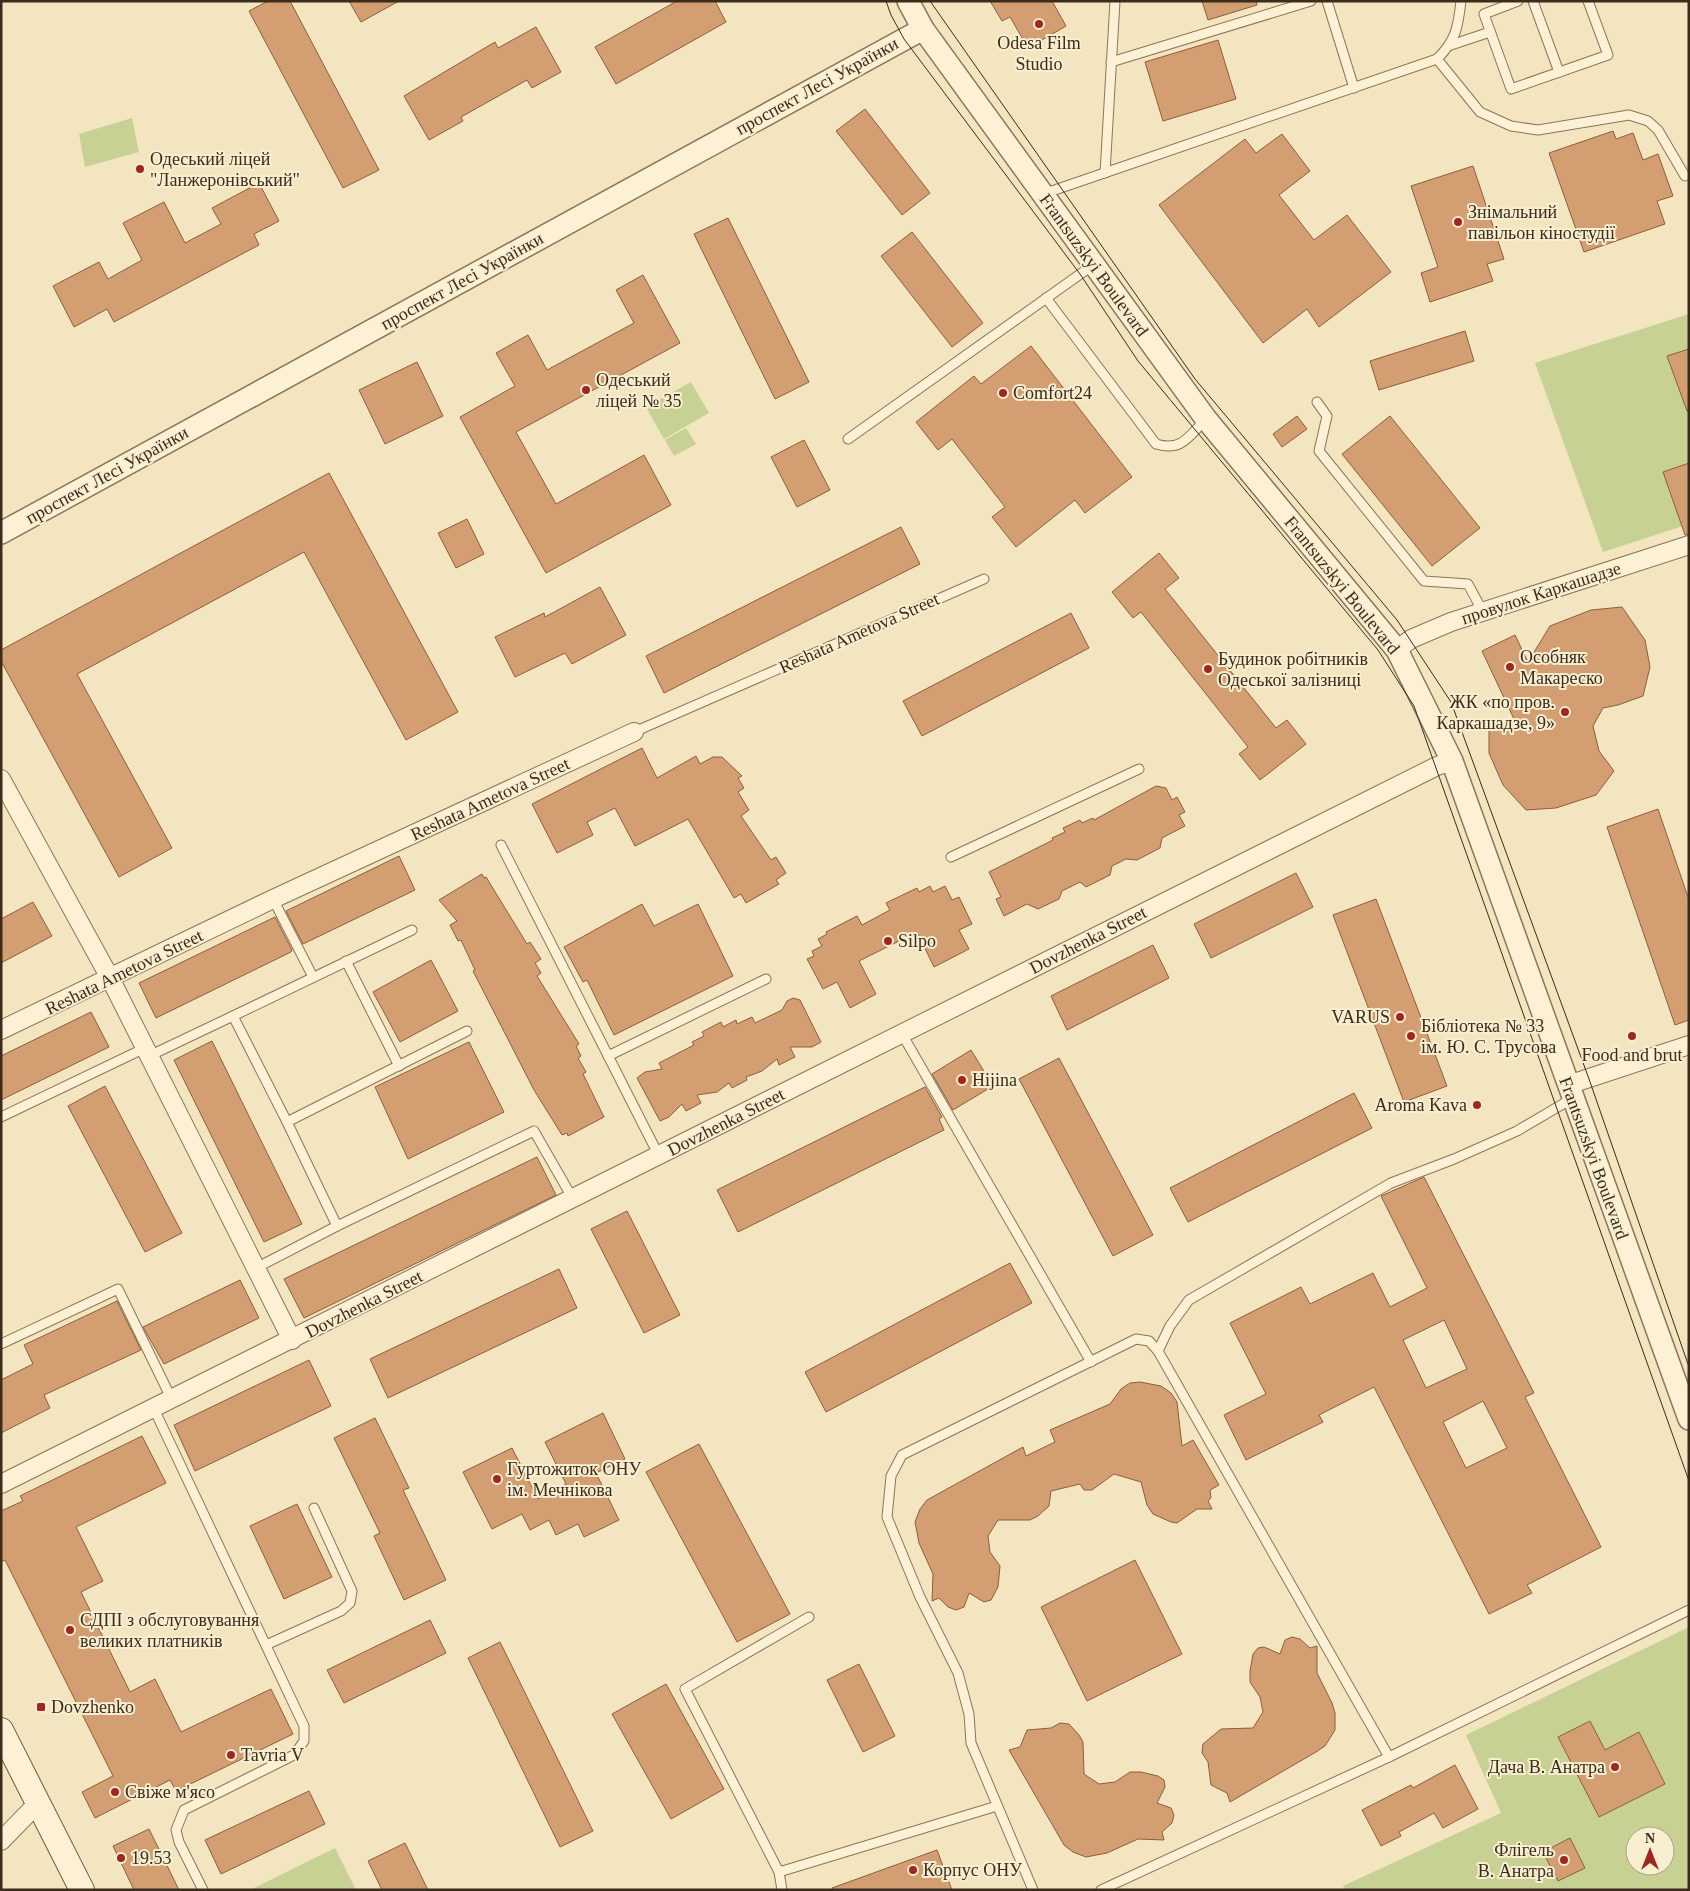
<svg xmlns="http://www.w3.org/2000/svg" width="1690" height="1891" font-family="'Times New Roman',serif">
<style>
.green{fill:#c7d193;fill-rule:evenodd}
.building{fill:#d39e72;stroke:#8e5e3a;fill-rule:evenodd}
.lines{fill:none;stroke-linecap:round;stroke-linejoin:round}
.service-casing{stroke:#8c7556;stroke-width:11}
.minor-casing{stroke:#8c7556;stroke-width:20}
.tertiary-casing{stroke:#8c7556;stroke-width:24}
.secondary-casing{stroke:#6e5639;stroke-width:26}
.service{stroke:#fcf1d4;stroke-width:9}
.minor{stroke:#fcf1d4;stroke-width:18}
.tertiary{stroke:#fcf1d4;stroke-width:21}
.secondary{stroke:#fcf1d4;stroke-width:24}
.tram{stroke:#3b2c1c;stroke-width:1}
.poi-dot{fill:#a12521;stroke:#f8eed0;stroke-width:2}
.labels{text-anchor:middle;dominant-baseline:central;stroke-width:4;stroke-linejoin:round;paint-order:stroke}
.poi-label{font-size:18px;fill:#3b2c1c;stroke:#f8eed0;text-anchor:start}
.street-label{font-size:18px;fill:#3b2c1c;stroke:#f8eed0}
</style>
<rect width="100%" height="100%" fill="#f2e5c0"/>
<g class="green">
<polygon points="132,118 139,152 85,167 79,134"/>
<polygon points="1689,314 1689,524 1603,552 1535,363"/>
<polygon points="691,382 709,413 664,439 646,407"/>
<polygon points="686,428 696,444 674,456 665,440"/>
<path d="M1689,1627V1890H1345L1343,1886L1501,1813L1466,1735ZM1635,1836H1665V1866H1635Z"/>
<polygon points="335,1848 356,1890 250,1890"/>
</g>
<g class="building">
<polygon points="268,1 290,1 379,170 343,188 249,11"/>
<polygon points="349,1 399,1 361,22"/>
<polygon points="677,1 715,1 726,22 616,84 595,47"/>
<polygon points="990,1 1052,1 1066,26 1028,48 1010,17 1002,21"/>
<polygon points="1202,1 1256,1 1257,5 1208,20"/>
<polygon points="536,27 561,72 532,88 527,80 461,117 463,121 429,140 404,96 495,42 498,48"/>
<polygon points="1218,40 1236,99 1163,121 1145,62"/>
<polygon points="865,109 930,193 902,215 836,131"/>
<polygon points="1613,131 1616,139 1633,133 1643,160 1658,154 1673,196 1657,201 1665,224 1584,252 1549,153"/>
<polygon points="1282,134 1310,171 1279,195 1314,240 1347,215 1391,272 1319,327 1307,309 1263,343 1159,205 1245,139 1256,153"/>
<polygon points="1473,166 1504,259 1487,264 1493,281 1430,302 1421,273 1438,267 1411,186"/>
<polygon points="259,183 279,221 254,234 259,245 114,322 107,309 74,327 53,286 99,262 108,279 142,260 123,223 164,202 185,243 221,224 212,208"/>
<polygon points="728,218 809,382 775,399 694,234"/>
<polygon points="912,232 983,323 952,347 881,256"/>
<polygon points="643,275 680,343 516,432 556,504 644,455 671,505 546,573 460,417 515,386 496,353 528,335 547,370 634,323 616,290"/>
<polygon points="1465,331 1474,361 1379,390 1370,361"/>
<polygon points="1031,346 1132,477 1085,513 1075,500 1016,547 992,517 1005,507 952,439 938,450 916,422 974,376 981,384"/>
<polygon points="1689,349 1689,411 1687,411 1667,356"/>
<polygon points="417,362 443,416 385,444 359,390"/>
<polygon points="1297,416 1307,429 1282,447 1273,434"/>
<polygon points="1390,416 1480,528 1432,566 1342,454"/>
<polygon points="804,440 830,490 797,507 771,457"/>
<polygon points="1689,463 1689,535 1685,535 1663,472"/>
<polygon points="329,473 458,712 406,740 304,552 77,674 172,848 119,877 1,661 1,650"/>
<polygon points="467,519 484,554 456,568 438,533"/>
<polygon points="901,527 920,564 664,693 646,656"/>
<polygon points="1159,553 1179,578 1165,589 1276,728 1287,720 1306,744 1260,780 1239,754 1248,747 1141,612 1133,618 1112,592"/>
<polygon points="600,587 626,635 572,664 565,653 515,677 495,637 544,613 545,617"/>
<polygon points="1622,607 1645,640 1650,667 1643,696 1618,705 1603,708 1593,726 1599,751 1614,771 1596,795 1556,808 1526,810 1503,785 1489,753 1489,730 1514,719 1482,651 1515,635 1528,662 1550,626 1591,610"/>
<polygon points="1071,613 1089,648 922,736 903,701"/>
<polygon points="642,748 657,778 696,756 700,764 713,757 722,757 742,776 738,778 744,788 738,792 749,810 741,816 771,860 776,857 786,873 776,880 779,884 746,903 741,894 734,898 688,819 635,846 615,808 587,822 593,835 557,853 532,804"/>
<polygon points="1156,786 1166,788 1172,800 1177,797 1185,812 1179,815 1185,826 1162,838 1160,848 1137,860 1126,859 1112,866 1110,875 1086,887 1080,882 1062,891 1059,899 1038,909 1027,904 1004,916 996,899 1001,897 989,872 1053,840 1052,838 1065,832 1063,828 1080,820 1082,823 1093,818 1094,820"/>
<polygon points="1658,809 1689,900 1689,1020 1675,1025 1607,827"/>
<polygon points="399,856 415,890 303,944 286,911"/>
<polygon points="1296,873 1313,907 1211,958 1194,924"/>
<polygon points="482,874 484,878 486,877 527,944 530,942 541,959 535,963 541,973 537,976 579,1044 576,1046 581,1056 578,1058 586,1072 583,1074 604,1117 568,1136 567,1133 562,1135 534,1090 473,971 475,970 461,940 458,941 450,925 457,921 439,900"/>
<polygon points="930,886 933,892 945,886 952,900 959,897 972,924 959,930 969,949 934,967 917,932 859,961 876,994 850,1008 837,982 823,989 807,959 814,956 812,951 822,946 818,939 827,934 826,932 857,916 862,925 890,910 886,903 917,888 919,892"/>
<polygon points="1376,899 1447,1086 1404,1102 1333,915"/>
<polygon points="33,902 52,936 1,963 1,919"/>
<polygon points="642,904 654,926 698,904 733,976 614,1035 587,980 583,982 564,947"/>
<polygon points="275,917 292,950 291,952 156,1018 139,983"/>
<polygon points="1153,945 1169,978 1067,1030 1051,996"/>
<polygon points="431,960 458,1011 400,1042 373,992"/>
<polygon points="793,998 800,1000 821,1042 812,1047 790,1047 795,1057 779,1065 777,1059 762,1071 746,1077 747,1080 732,1088 729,1083 717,1092 697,1095 701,1103 686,1111 682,1104 669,1117 660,1121 637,1078 645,1072 662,1069 659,1063 694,1045 692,1042 704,1036 702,1032 721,1022 723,1027 736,1020 737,1024 752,1017 755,1023 782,1010 787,1001"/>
<polygon points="91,1012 109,1047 1,1100 1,1056"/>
<polygon points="212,1041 302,1224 264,1242 174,1060"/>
<polygon points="469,1042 504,1112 408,1159 375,1087"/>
<polygon points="971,1050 993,1086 953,1110 932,1074"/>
<polygon points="1059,1058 1153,1235 1113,1256 1019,1079"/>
<polygon points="105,1086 182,1233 145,1252 68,1106"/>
<polygon points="925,1087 942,1117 939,1119 944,1130 738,1232 717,1190"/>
<polygon points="1354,1093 1372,1128 1188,1222 1170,1188"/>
<polygon points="537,1157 556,1195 304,1318 284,1279"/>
<path d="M1424,1177L1534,1393L1525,1397L1601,1547L1527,1585L1532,1593L1489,1614L1374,1387L1319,1415L1323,1422L1246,1460L1224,1415L1266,1394L1230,1323L1301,1287L1310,1304L1373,1273L1390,1307L1427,1288L1381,1196ZM1444,1320L1467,1369L1426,1388L1403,1340ZM1483,1401L1507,1448L1466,1468L1443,1422Z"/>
<polygon points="627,1211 680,1315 644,1333 591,1229"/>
<polygon points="1010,1263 1032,1303 826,1412 805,1372"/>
<polygon points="559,1269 577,1308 388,1398 370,1359"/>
<polygon points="240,1280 259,1318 164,1364 143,1327"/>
<polygon points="117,1301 141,1350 44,1395 50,1408 1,1433 1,1380 33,1364 24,1345"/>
<polygon points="309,1360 331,1406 195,1471 174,1425"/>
<polygon points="1140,1382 1161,1386 1171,1393 1177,1402 1182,1446 1193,1440 1219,1485 1210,1490 1211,1498 1208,1501 1212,1509 1197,1509 1177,1523 1171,1522 1153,1514 1147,1505 1141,1482 1114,1474 1092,1490 1084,1490 1080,1484 1051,1491 1049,1506 1038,1516 1030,1520 998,1520 988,1536 990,1552 1000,1566 998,1587 991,1600 984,1602 969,1593 964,1607 956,1610 948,1607 939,1598 932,1601 933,1574 919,1543 915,1522 920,1509 927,1500 1023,1447 1026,1456 1055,1442 1050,1430 1110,1404 1121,1389 1130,1383"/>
<polygon points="603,1413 625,1459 596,1473 619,1520 584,1537 578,1524 556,1535 549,1520 530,1530 522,1514 492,1529 463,1472 512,1448 538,1499 566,1484 545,1442"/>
<polygon points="375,1418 409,1488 403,1490 446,1580 404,1600 374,1536 380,1533 334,1438"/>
<polygon points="142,1436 166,1483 76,1527 103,1581 81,1592 130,1692 155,1679 181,1732 271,1689 293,1734 176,1791 170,1780 95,1818 82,1792 113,1776 5,1560 1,1562 1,1511 23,1501 20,1496"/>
<polygon points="699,1444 790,1614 737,1642 646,1472"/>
<polygon points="297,1504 332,1577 284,1599 250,1526"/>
<polygon points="1135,1560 1182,1654 1087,1701 1041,1607"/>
<polygon points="430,1620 446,1653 344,1703 327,1670"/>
<polygon points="1292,1637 1300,1639 1310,1648 1317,1646 1317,1673 1332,1703 1335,1713 1335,1730 1325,1746 1316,1752 1230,1802 1227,1793 1211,1785 1208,1762 1202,1753 1203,1744 1221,1729 1253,1728 1263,1712 1260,1697 1250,1682 1250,1671 1253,1654 1258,1648 1264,1647 1280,1654 1285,1640"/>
<polygon points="500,1642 593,1831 560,1847 468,1658"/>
<polygon points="859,1664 895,1736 863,1752 827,1680"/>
<polygon points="666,1684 724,1789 671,1819 612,1714"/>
<polygon points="1590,1721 1605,1750 1639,1732 1665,1784 1599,1817 1558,1737"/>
<polygon points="1060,1723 1069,1724 1079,1735 1083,1742 1084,1774 1099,1784 1115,1782 1130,1772 1141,1772 1158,1776 1164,1780 1165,1787 1157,1803 1171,1808 1174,1815 1172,1823 1162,1832 1164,1840 1138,1839 1107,1853 1086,1857 1073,1852 1064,1845 1009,1750 1020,1747 1027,1730 1051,1728"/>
<polygon points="1455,1765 1478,1809 1443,1828 1434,1813 1399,1832 1401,1836 1381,1846 1362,1810 1411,1785 1413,1788"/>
<polygon points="309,1791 325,1824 221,1874 205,1840"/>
<polygon points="149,1829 179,1890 134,1890 113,1846"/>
<polygon points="1570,1838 1585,1868 1558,1881 1543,1852"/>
<polygon points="405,1843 428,1890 382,1890 368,1861"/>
<polygon points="937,1850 952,1890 833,1890 832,1888"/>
</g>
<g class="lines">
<defs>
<g id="service">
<polyline points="1327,1 1354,88"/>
<polyline points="1518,1 1484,14 1511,89 1608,55 1588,1"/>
<polyline points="1533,1 1559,72"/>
<polyline points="1451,45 1490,32"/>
<polyline points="1437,59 1480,112 1511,126 1538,130 1629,115 1648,121 1658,130 1685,176"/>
<polyline points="1111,62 1311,1"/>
<polyline points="1105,173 1115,1"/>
<path d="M1043,194L1437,59C1456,40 1458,28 1461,1"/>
<path d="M1046,298L1156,444C1182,452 1189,436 1206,419"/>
<polyline points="1317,402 1327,416 1319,451 1424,581 1468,584 1483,612"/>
<polyline points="848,439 1093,265"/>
<polyline points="634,732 984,579"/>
<polyline points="501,845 659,1156"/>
<polyline points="951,857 1139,769"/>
<polyline points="273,899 313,977"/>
<polyline points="346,961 399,1066"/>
<polyline points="233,1016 412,930"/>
<polyline points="902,1034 1091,1362"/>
<polyline points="149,1056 233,1016 287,1122 467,1031"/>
<polyline points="608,1056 766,979"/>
<polyline points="1,1117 145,1048"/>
<polyline points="287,1122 337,1226 534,1131 573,1199"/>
<polyline points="256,1268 337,1226"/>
<polyline points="1,1344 118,1289 172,1400"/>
<polyline points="1158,1351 1170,1326 1189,1300 1391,1183 1454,1159 1517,1131 1573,1098"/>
<polyline points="154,1409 304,1726 304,1741 294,1755 184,1810 176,1830 179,1842 203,1890"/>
<polyline points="266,1645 341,1611 350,1603 352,1591 314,1508"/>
<polyline points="779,1872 997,1806"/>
<polyline points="782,1890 779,1872 685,1689 809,1617"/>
<polyline points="1033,1890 971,1743 969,1714 958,1673 920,1597 887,1517 891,1476 902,1455 1136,1339 1149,1341 1158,1351 1389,1757"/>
<polyline points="1101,1890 1389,1757 1689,1610"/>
</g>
<g id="minor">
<polyline points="1397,650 1411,639 1451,622 1689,545"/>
<polyline points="1,779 110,978 292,1340"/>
<polyline points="1,1030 273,899 634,732"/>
<polyline points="1568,1085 1689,1045"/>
<polyline points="1,1484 1437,766 1452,761"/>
<polyline points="1,1841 37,1804"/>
</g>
<g id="tertiary">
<polyline points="908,1 923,29 1206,419 1397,650 1452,761 1689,1419"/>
<polyline points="1,533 923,29"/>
</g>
<polyline id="secondary" points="1,1730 82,1890"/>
</defs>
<use href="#service" class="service-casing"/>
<use href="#minor" class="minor-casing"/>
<use href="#tertiary" class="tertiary-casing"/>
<use href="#secondary" class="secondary-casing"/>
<use href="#service" class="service"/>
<use href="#minor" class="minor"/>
<use href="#tertiary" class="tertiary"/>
<use href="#secondary" class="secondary"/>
<g class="tram">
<polyline points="886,1 891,15 904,39 1080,274 1138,361 1378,650 1414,706 1689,1481"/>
<polyline points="930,1 1195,379 1397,620 1451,702 1589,1079 1689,1367"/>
</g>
</g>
<g class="poi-dot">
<circle cx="1039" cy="24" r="5"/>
<circle cx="140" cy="169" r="5"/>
<circle cx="1458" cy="222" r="5"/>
<circle cx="586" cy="390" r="5"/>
<circle cx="1003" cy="393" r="5"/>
<circle cx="1510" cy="667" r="5"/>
<circle cx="1208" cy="669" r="5"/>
<circle cx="1565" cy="712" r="5"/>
<circle cx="888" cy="941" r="5"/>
<circle cx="1400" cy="1017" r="5"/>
<circle cx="1411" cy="1036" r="5"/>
<circle cx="1632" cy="1036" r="5"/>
<circle cx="962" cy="1080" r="5"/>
<circle cx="1477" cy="1105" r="5"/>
<circle cx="497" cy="1479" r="5"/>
<circle cx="70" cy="1630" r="5"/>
<rect x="36" y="1702" width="10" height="10" rx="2.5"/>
<circle cx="231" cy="1755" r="5"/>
<circle cx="1615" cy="1767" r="5"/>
<circle cx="115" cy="1792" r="5"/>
<circle cx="121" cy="1858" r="5"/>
<circle cx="1564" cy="1860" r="5"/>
<circle cx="913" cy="1870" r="5"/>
</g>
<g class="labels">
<g class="poi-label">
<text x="1039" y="43" text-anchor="middle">Odesa Film<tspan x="1039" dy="21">Studio</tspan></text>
<text x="150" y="159">Одеський ліцей<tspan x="150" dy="21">"Ланжеронівський"</tspan></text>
<text x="1468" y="212">Знімальний<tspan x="1468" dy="21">павільон кіностудії</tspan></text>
<text x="596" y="380">Одеський<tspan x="596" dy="21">ліцей № 35</tspan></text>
<text x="1013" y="393">Comfort24</text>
<text x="1520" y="657">Особняк<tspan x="1520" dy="21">Макареско</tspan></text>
<text x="1218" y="659">Будинок робітників<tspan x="1218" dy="21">Одеської залізниці</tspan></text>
<text x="1555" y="702" text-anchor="end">ЖК «по пров.<tspan x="1555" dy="21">Каркашадзе, 9»</tspan></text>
<text x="898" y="941">Silpo</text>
<text x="1390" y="1017" text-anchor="end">VARUS</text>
<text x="1421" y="1026">Бібліотека № 33<tspan x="1421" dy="21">ім. Ю. С. Трусова</tspan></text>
<text x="1632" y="1055" text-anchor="middle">Food and brut</text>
<text x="972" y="1080">Hijina</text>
<text x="1467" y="1105" text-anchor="end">Aroma Kava</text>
<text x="507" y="1469">Гуртожиток ОНУ<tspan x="507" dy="21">ім. Мечнікова</tspan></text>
<text x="80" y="1620">СДПІ з обслуговування<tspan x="80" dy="21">великих платників</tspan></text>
<text x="51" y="1707">Dovzhenko</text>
<text x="241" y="1755">Tavria V</text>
<text x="1605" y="1767" text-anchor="end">Дача В. Анатра</text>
<text x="125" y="1792">Свіже м'ясо</text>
<text x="1554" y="1850" text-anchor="end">Флігель<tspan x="1554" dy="21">В. Анатра</tspan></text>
<text x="131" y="1858">19.53</text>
<text x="923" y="1870">Корпус ОНУ</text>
</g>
<g class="street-label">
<text transform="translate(817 86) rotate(-29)">проспект Лесі Українки</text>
<text transform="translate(1094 265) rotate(54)">Frantsuzskyi Boulevard</text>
<text transform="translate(462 281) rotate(-29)">проспект Лесі Українки</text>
<text transform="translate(107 475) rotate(-29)">проспект Лесі Українки</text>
<text transform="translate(1342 585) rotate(51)">Frantsuzskyi Boulevard</text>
<text transform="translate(1541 593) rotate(-18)">провулок Каркашадзе</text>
<text transform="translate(859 633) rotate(-24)">Reshata Ametova Street</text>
<text transform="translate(490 799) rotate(-25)">Reshata Ametova Street</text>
<text transform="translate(1088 940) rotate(-27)">Dovzhenka Street</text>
<text transform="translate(124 972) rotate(-26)">Reshata Ametova Street</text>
<text transform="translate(726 1122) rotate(-27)">Dovzhenka Street</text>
<text transform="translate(1594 1158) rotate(70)">Frantsuzskyi Boulevard</text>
<text transform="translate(364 1304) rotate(-27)">Dovzhenka Street</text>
</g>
</g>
<rect width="1690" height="1891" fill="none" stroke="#3b2c1c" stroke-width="5"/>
<g transform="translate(1650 1851)"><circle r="24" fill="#f8eed0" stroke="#aca088"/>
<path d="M0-4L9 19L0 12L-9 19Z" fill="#a12521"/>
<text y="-8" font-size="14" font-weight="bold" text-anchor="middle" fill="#3b2c1c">N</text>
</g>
</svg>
